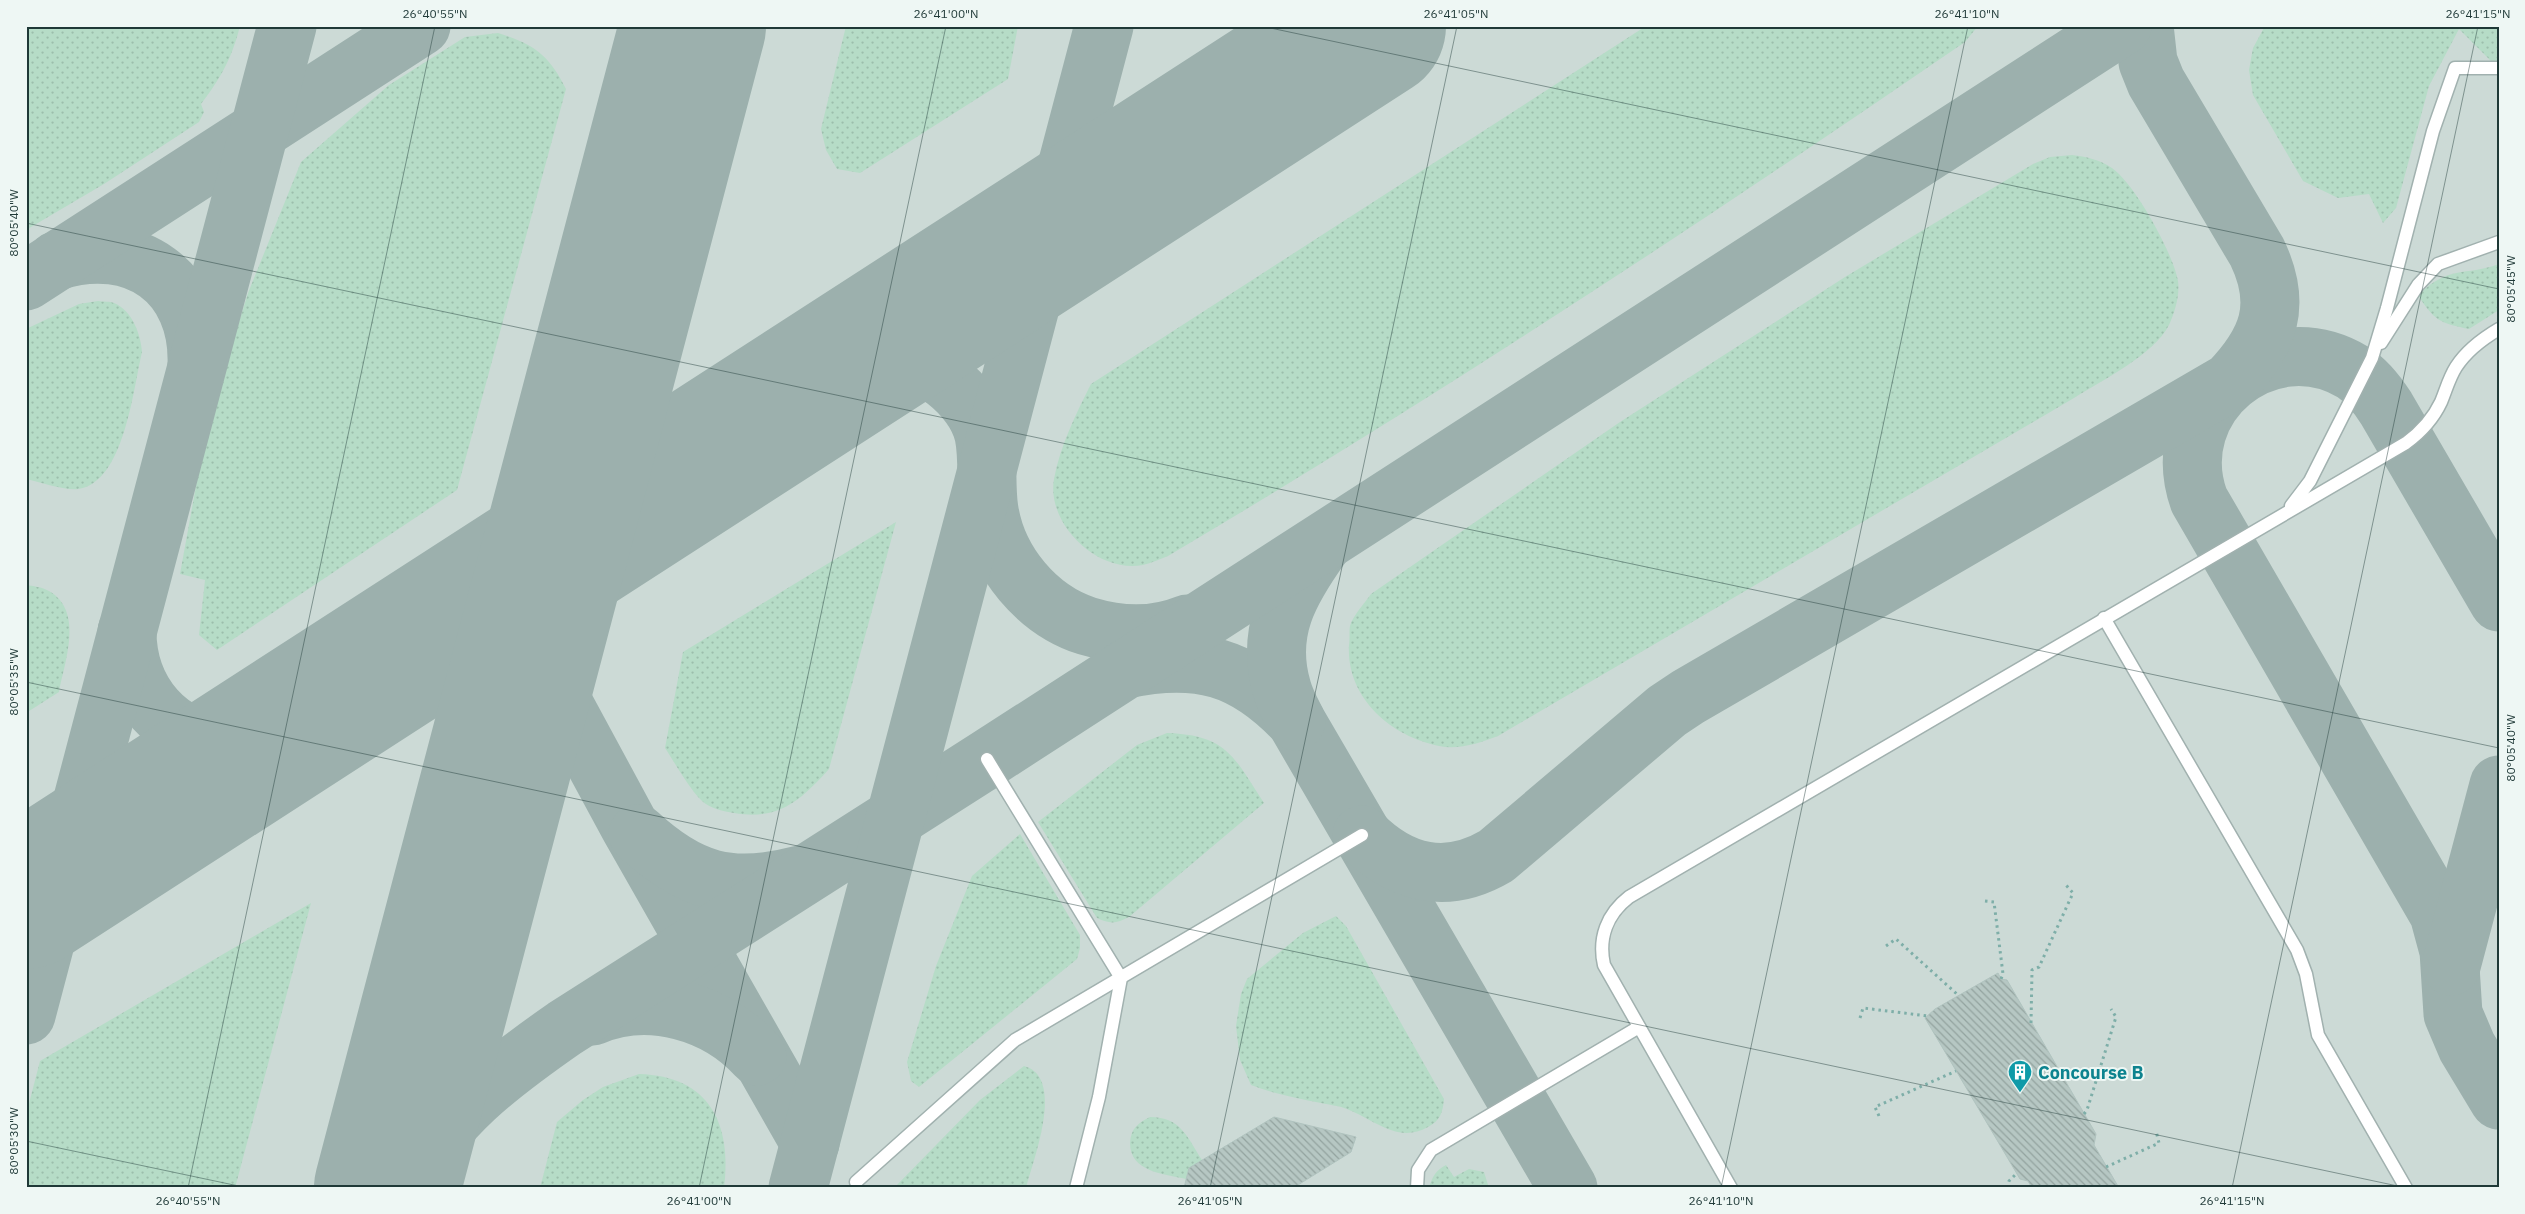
<svg xmlns="http://www.w3.org/2000/svg" width="2525" height="1214" font-family="'IBM Plex Sans',sans-serif">
<style>
.built{fill:#ccdad6}
.grass{fill:url(#grass-dots)}
.lines{fill:none;stroke-linecap:round;stroke-linejoin:round}
.taxiway{stroke:#9cb0ad;stroke-width:59}
.runway{stroke:#9cb0ad;stroke-width:146}
.building{fill:url(#building-back-hatch);stroke:#b0c3bf}
.service-casing{stroke:#a1b1af;stroke-width:15}
.path{stroke:#7eaea8;stroke-width:3;stroke-dasharray:2.5 4;stroke-linecap:butt}
.service{stroke:#fff;stroke-width:12}
.ticks{fill:none;stroke:#1f3937;stroke-width:1;stroke-opacity:0.45}
.labels{text-anchor:middle;dominant-baseline:central;stroke-width:4;stroke-linejoin:round;paint-order:stroke}
.culture-label{font-size:18px;font-weight:bold;fill:#0d838f;stroke:#eef7f4;text-anchor:start}
.neatline{fill:none;stroke:#1f3937;stroke-width:2}
.ticks-label{font-size:12px;text-anchor:middle;fill:#1f3937}
</style>
<defs>
<pattern id="grass-dots" width="8" height="8" patternUnits="userSpaceOnUse" patternTransform="scale(1.25)"><rect width="8" height="8" fill="#b6dcc7"/><path d="M2 2h.1M6 6h.1" fill="none" stroke="#9cbeac" stroke-width="1.8" stroke-linecap="round"/></pattern>
<pattern id="building-back-hatch" width="6" height="6" patternUnits="userSpaceOnUse" patternTransform="scale(1.25)"><rect width="6" height="6" fill="#b6c7c3"/><path d="M-1 5l2 2M0 0l6 6M5-1l2 2" fill="none" stroke="#93a39f"/></pattern>
</defs>
<rect width="100%" height="100%" fill="#deeae7"/>
<rect class="built" x="26" y="26" width="2473" height="1162"/>
<g class="grass">
<path d="M26,26H240C232,58 221,78 201,104L204,112L199,122L104,184L26,230Z"/>
<polygon points="846,26 1018,26 1008,79 860,173 837,169 826,150 821,129"/>
<path d="M1646,26H1978L1965,42C1704,221 1440,395 1168,556C1160,559 1151,563 1143,565C1098,574 1046,524 1054,479C1060,446 1076,414 1091,384Z"/>
<polygon points="2265,26 2499,26 2499,60 2494,64 2459,29 2429,86 2396,208 2383,223 2369,194 2338,198 2303,181 2253,95 2249,70 2253,48"/>
<path d="M498,33C534,44 549,55 566,89L457,490L217,650L199,635L205,580L180,574L198,475L229,354L248,293L301,162L389,85L465,37Z"/>
<path d="M2072,155C2086,157 2099,159 2112,168C2135,184 2173,253 2178,281C2180,295 2175,312 2169,325C2154,355 2102,380 2074,398L1498,736C1480,743 1459,750 1439,746C1390,736 1346,697 1349,645C1350,639 1349,631 1350,626C1353,615 1365,603 1371,594L1620,422L1845,277L2033,164L2050,157Z"/>
<path d="M2499,264V310L2469,329C2439,323 2434,320 2418,295C2451,264 2463,277 2499,264Z"/>
<path d="M98,301C103,302 110,301 114,303C132,310 141,335 142,352C133,390 124,483 78,489C66,491 40,482 26,479V329L79,304Z"/>
<path d="M896,522L829,769C801,800 779,821 734,813C723,811 711,809 702,801C690,790 675,763 665,748L683,652Z"/>
<path d="M26,585C33,586 42,587 49,591C84,611 65,661 59,692L26,713Z"/>
<path d="M1167,733C1227,735 1234,757 1264,803L1129,917C1116,924 1110,924 1097,918L1038,822L1137,745Z"/>
<polygon points="1020,834 1080,935 1080,948 1077,959 919,1087 911,1081 907,1062 936,966 972,876"/>
<polygon points="311,903 235,1188 26,1188 26,1115 40,1061"/>
<path d="M1336,916L1346,926L1444,1099C1443,1112 1440,1121 1428,1127C1398,1144 1375,1120 1347,1109C1340,1106 1330,1105 1321,1103C1297,1098 1274,1094 1251,1085L1240,1060L1236,1026L1241,994L1247,979L1303,933Z"/>
<path d="M1024,1066C1066,1077 1033,1160 1026,1188H894L980,1100Z"/>
<path d="M639,1074C709,1076 732,1123 724,1188H540L557,1122L583,1100L603,1087Z"/>
<path d="M1150,1117C1181,1117 1187,1137 1202,1160L1189,1168L1186,1179C1164,1174 1130,1172 1130,1143C1131,1128 1138,1123 1150,1117Z"/>
<path d="M1446,1165L1454,1177L1469,1169L1484,1172L1489,1188H1429C1432,1177 1436,1170 1446,1165Z"/>
</g>
<g class="lines">
<g class="taxiway">
<path d="M56,261C135,236 200,282 197,365"/>
<polyline points="26,281 421,26"/>
<path d="M836,373C851,366 866,357 883,357C924,355 975,395 984,435C989,459 985,486 989,510C997,562 1037,610 1087,626C1120,636 1155,637 1187,624"/>
<path d="M553,555C544,611 539,636 557,692L630,827L810,1143"/>
<path d="M2499,602L2386,408C2377,394 2367,381 2353,372C2268,321 2165,405 2199,500L2439,914L2449,951L2453,1014L2467,1047L2499,1100"/>
<path d="M127,631C127,691 168,743 231,742C246,742 261,738 276,734"/>
<path d="M1125,669C1198,654 1244,666 1296,721L1568,1188"/>
<path d="M1296,721C1291,711 1285,700 1282,689C1265,632 1289,591 1321,546"/>
<path d="M638,834C690,882 731,893 800,875"/>
<path d="M1362,835C1401,874 1447,885 1496,856L1667,711L1688,697L2230,382C2268,342 2283,306 2257,252L2156,82L2148,62L2144,26"/>
<polyline points="2451,966 2499,785"/>
<polyline points="26,1015 287,26"/>
<path d="M593,1016C649,992 717,1012 757,1056"/>
<path d="M403,1188C446,1114 496,1076 565,1028L987,759L2122,26"/>
<polyline points="798,1188 1104,26"/>
</g>
<g class="runway">
<polyline points="26,896 1373,26"/>
<polyline points="387,1188 693,26"/>
</g>
</g>
<g class="building">
<polygon points="1998,973 2001,979 2007,980 2096,1134 2094,1145 2119,1188 2032,1188 2028,1181 2020,1179 1925,1018 1935,1009"/>
<polygon points="1274,1117 1356,1137 1351,1152 1293,1188 1184,1188 1189,1168"/>
</g>
<g class="lines">
<defs>
<g id="service">
<polyline points="2381,343 2418,285 2438,264 2499,242"/>
<polyline points="2291,506 2310,481 2372,358 2387,308 2433,131 2455,68 2499,68"/>
<polyline points="2104,618 2297,950 2306,974 2318,1035 2406,1188"/>
<polyline points="987,759 1121,978 1099,1097 1076,1188"/>
<polyline points="856,1182 1015,1040 1362,835"/>
<polyline points="1417,1188 1418,1170 1431,1150 1639,1027"/>
<path d="M1731,1188L1604,965C1598,938 1607,914 1629,897L2406,443C2421,432 2433,419 2441,402C2446,390 2449,378 2456,367C2467,350 2482,339 2499,329"/>
</g>
</defs>
<use href="#service" class="service-casing"/>
<g class="path">
<polyline points="1985,901 1994,902 2003,974 2001,979"/>
<polyline points="1886,946 1896,939 1958,995"/>
<polyline points="1860,1018 1863,1008 1928,1016"/>
<polyline points="2031,1023 2032,970 2039,967 2073,893 2066,885"/>
<polyline points="2084,1114 2087,1110 2116,1017 2111,1009"/>
<polyline points="1879,1116 1875,1107 1956,1071"/>
<polyline points="2106,1167 2159,1143 2156,1131"/>
<polyline points="2007,1188 2009,1181 2016,1174"/>
</g>
<use href="#service" class="service"/>
</g>
<path class="ticks" d="M1261,26L2499,289M26,223L2499,748M26,682L2407,1188M26,1141L248,1188M188,1188L435,26M699,1188L946,26M1210,1188L1457,26M1721,1188L1968,26M2232,1188L2478,26"/>
<defs>
<symbol id="building-pin" viewBox="-11 -11 22 30"><path d="M0 17L-7.5 6A9.5 9.5 0 1 1 7.5 6Z" fill="#0f9aa8" stroke="#eef7f4"/><path d="M-4-6H4V6H1V3H-1V6H-4ZM-2.5-4.3h1.7v1.8h-1.7ZM.8-4.3h1.7v1.8H.8ZM-2.5-1h1.7V.8h-1.7ZM.8-1h1.7V.8H.8Z" fill="#fff"/></symbol>
</defs>
<g fill-rule="evenodd">
<use href="#building-pin" x="2006" y="1058" width="28" height="38"/>
</g>
<g class="labels">
<g class="culture-label">
<text x="2038" y="1072">Concourse B</text>
</g>
</g>
<rect width="2525" height="1214" fill="none" stroke="#eef7f4" stroke-width="55"/>
<rect x="28" y="28" width="2470" height="1158" class="neatline"/>
<g class="ticks-label">
<text x="435" y="18">26°40'55"N</text>
<text x="946" y="18">26°41'00"N</text>
<text x="1456" y="18">26°41'05"N</text>
<text x="1967" y="18">26°41'10"N</text>
<text x="2478" y="18">26°41'15"N</text>
<text transform="translate(14 223) rotate(-90)" y="4">80°05'40"W</text>
<text transform="translate(2511 289) rotate(-90)" y="4">80°05'45"W</text>
<text transform="translate(14 682) rotate(-90)" y="4">80°05'35"W</text>
<text transform="translate(2511 748) rotate(-90)" y="4">80°05'40"W</text>
<text transform="translate(14 1141) rotate(-90)" y="4">80°05'30"W</text>
<text x="188" y="1205">26°40'55"N</text>
<text x="699" y="1205">26°41'00"N</text>
<text x="1210" y="1205">26°41'05"N</text>
<text x="1721" y="1205">26°41'10"N</text>
<text x="2232" y="1205">26°41'15"N</text>
</g>
</svg>
